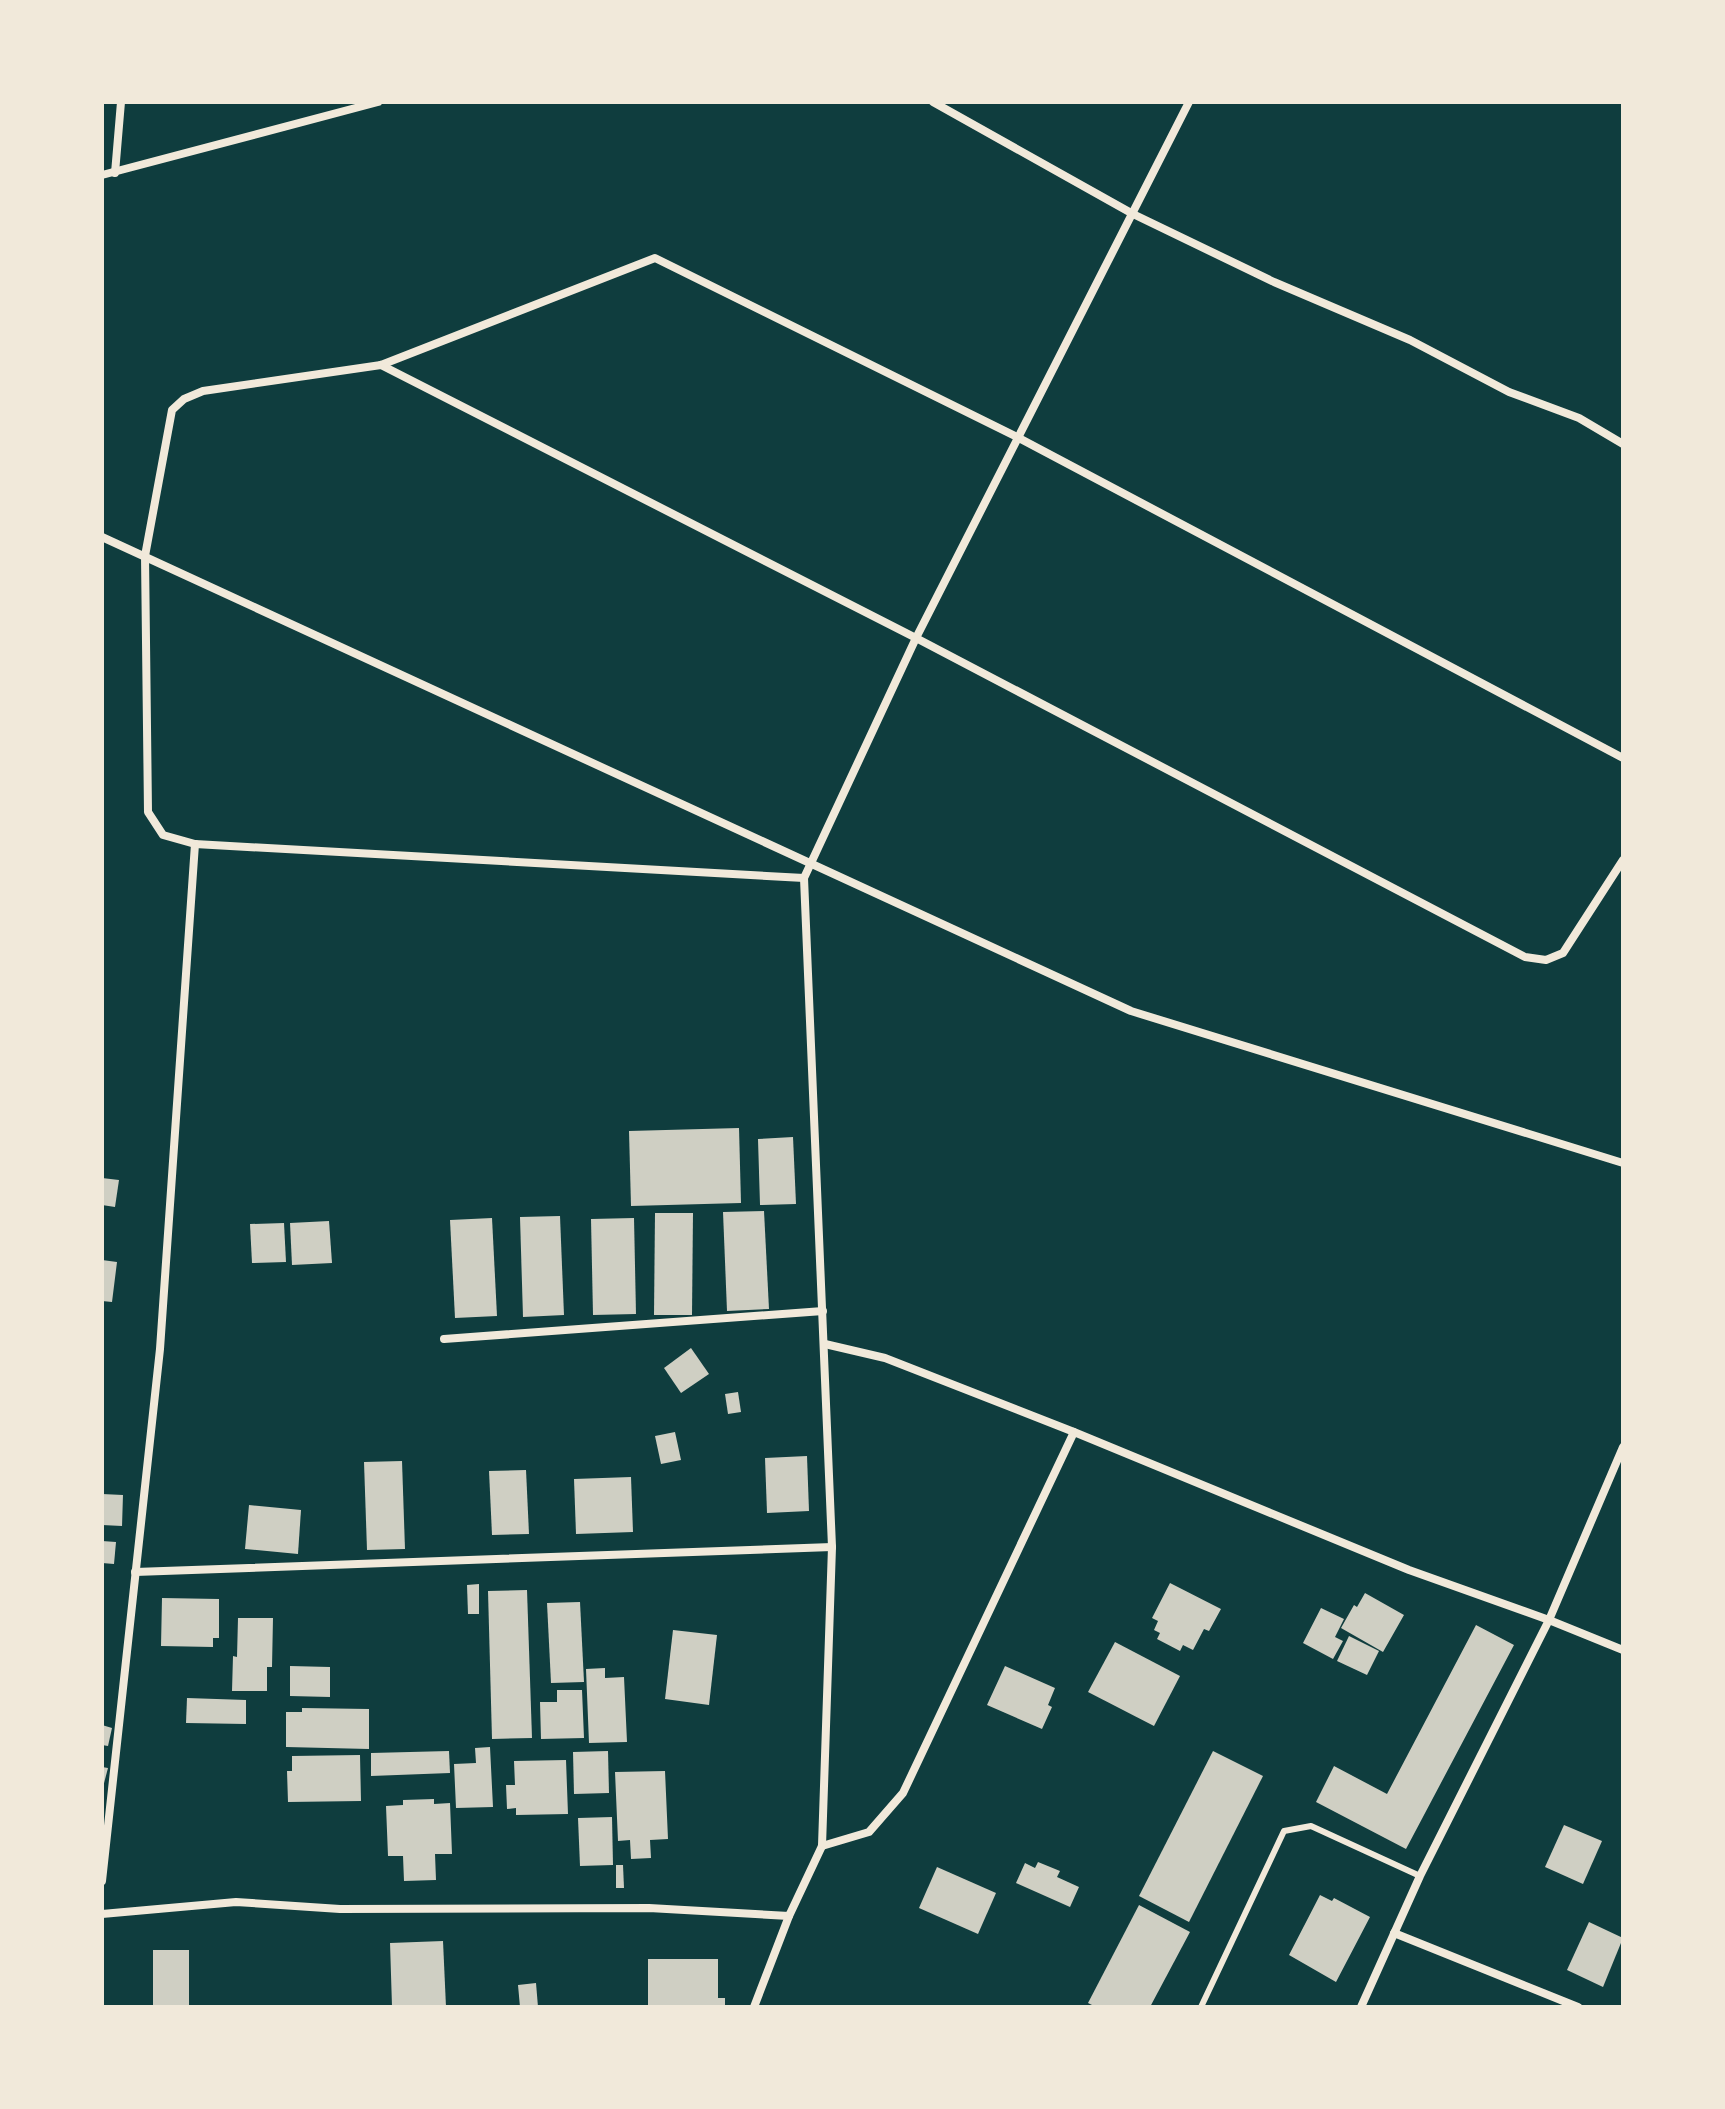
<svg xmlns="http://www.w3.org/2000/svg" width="1725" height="2109" font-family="Inter,sans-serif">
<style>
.building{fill:#cfcfc3}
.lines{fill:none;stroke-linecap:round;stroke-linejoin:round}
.service{stroke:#f1e9da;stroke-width:6}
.minor{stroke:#f1e9da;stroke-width:8}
</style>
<rect width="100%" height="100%" fill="#0f3d3e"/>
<g class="building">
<polygon points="739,1128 741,1203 631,1206 629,1131"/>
<polygon points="793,1137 796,1204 760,1205 758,1139"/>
<polygon points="102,1178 119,1180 115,1207 102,1205"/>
<polygon points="764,1211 769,1309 727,1311 723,1212"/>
<polygon points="655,1213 693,1213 692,1315 654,1315"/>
<polygon points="560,1216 564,1315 523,1317 520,1217"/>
<polygon points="492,1218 497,1316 455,1318 450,1220"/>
<polygon points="634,1218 636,1314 593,1315 591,1219"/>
<polygon points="329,1221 332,1263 292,1265 290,1223"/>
<polygon points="284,1223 286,1262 252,1263 250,1224"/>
<polygon points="102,1260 117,1262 112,1302 102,1301"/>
<polygon points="691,1348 709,1374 681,1393 664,1368"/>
<polygon points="738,1392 741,1412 728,1414 725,1394"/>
<polygon points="675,1432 681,1460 661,1464 655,1436"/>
<polygon points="807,1456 809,1511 767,1513 765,1458"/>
<polygon points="402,1461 405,1549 367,1550 364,1462"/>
<polygon points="526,1470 529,1534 492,1535 489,1471"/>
<polygon points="631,1477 633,1532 576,1534 574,1479"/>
<polygon points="102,1494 123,1495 122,1526 102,1525"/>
<polygon points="249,1505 301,1510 298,1554 245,1549"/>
<polygon points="102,1541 116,1542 114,1564 102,1563"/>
<polygon points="1170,1583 1221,1609 1209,1631 1204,1629 1193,1650 1183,1645 1180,1651 1157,1639 1160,1633 1154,1630 1158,1621 1152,1618"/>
<polygon points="479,1584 479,1614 468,1614 467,1585"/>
<polygon points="527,1590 532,1738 492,1739 488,1591"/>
<polygon points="1365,1593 1404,1615 1383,1652 1341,1628 1354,1605 1357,1607"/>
<polygon points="162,1598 219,1599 219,1638 213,1638 213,1647 161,1646"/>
<polygon points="580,1602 584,1682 551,1683 547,1603"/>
<polygon points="1321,1608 1344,1619 1335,1637 1343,1641 1333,1659 1303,1643"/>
<polygon points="238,1618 273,1618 272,1667 267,1667 267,1691 232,1691 233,1656 237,1657"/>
<polygon points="1476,1625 1514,1645 1406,1849 1316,1802 1334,1766 1387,1794"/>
<polygon points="673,1630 717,1635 709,1705 665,1699"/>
<polygon points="1349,1636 1379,1651 1367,1675 1337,1661"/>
<polygon points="1115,1642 1180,1676 1154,1726 1088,1692"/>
<polygon points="290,1666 330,1667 330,1697 290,1696"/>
<polygon points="1005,1666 1055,1688 1048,1705 1052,1707 1042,1729 987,1705"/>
<polygon points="605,1668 605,1678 624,1677 627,1742 589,1743 586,1669"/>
<polygon points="557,1690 582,1690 584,1738 541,1739 540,1702 557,1702"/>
<polygon points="187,1698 246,1700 246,1724 186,1723"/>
<polygon points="302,1708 369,1709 369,1749 286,1747 286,1712 302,1712"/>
<polygon points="102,1725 112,1728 108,1746 102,1745"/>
<polygon points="490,1747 493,1807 456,1808 454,1764 476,1763 475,1748"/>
<polygon points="449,1751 450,1773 371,1776 371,1753"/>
<polygon points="608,1751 609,1793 574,1794 573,1752"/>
<polygon points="1213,1751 1263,1776 1189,1922 1139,1896"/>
<polygon points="360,1755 361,1801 288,1802 287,1771 292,1771 292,1756"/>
<polygon points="566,1760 568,1814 516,1815 516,1808 507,1809 506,1785 515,1785 514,1761"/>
<polygon points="102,1767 108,1768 103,1787 102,1787"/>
<polygon points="665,1771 668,1839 650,1840 651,1858 631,1859 630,1840 618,1841 615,1772"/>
<polygon points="434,1799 434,1804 450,1803 452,1854 435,1854 436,1880 404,1881 403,1856 388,1856 386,1806 403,1805 403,1800"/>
<polygon points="612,1817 613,1865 580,1866 578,1818"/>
<polygon points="1564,1825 1602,1841 1583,1884 1545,1867"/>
<polygon points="1038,1862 1060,1871 1057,1877 1079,1887 1070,1907 1016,1883 1025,1863 1035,1868"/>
<polygon points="616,1865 623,1865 624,1888 616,1888"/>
<polygon points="937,1867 996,1893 978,1934 919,1908"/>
<polygon points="1320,1895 1332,1901 1334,1898 1370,1917 1336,1982 1289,1955"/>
<polygon points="1139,1905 1190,1932 1150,2007 1096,2007 1088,2003"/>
<polygon points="1589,1922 1623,1938 1603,1987 1567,1970"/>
<polygon points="443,1941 446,2007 392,2007 390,1943"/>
<rect x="153" y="1950" width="36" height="57"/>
<polygon points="648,1959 718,1959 718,1998 725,1998 725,2007 648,2007"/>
<polygon points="536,1983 538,2007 520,2007 518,1985"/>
</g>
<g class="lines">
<polyline class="service" points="1201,2007 1284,1831 1311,1826 1420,1876"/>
<g class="minor">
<polyline points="933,102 1133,214 1274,282 1410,340 1509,392 1579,418 1623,444"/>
<polyline points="115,173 121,102"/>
<polyline points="102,175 378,102"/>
<polyline points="381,365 916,638 1525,957 1546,960 1563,953 1623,860"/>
<polyline points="102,537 1131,1011 1623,1163"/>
<polyline points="804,878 195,844 163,835 148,812 145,556 172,410 184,399 203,391 381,365 655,258 1017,437 1623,758"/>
<polyline points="444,1339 823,1311"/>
<polyline points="825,1344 885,1358 1074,1432 1409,1570 1549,1620 1623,1650"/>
<polyline points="135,1572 832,1547"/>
<polyline points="822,1846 869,1832 903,1793 1074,1432"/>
<polyline points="102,1881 160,1349 195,844"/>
<polyline points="102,1914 236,1902 340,1909 649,1908 789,1916 822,1846 832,1547 804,878 916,638 1189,102"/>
<polyline points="1394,1933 1578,2007"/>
<polyline points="754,2007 789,1916"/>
<polyline points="1361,2007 1420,1876 1549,1620 1623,1447"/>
</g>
</g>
<rect width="1725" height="2109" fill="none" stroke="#f1e9da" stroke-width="208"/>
</svg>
